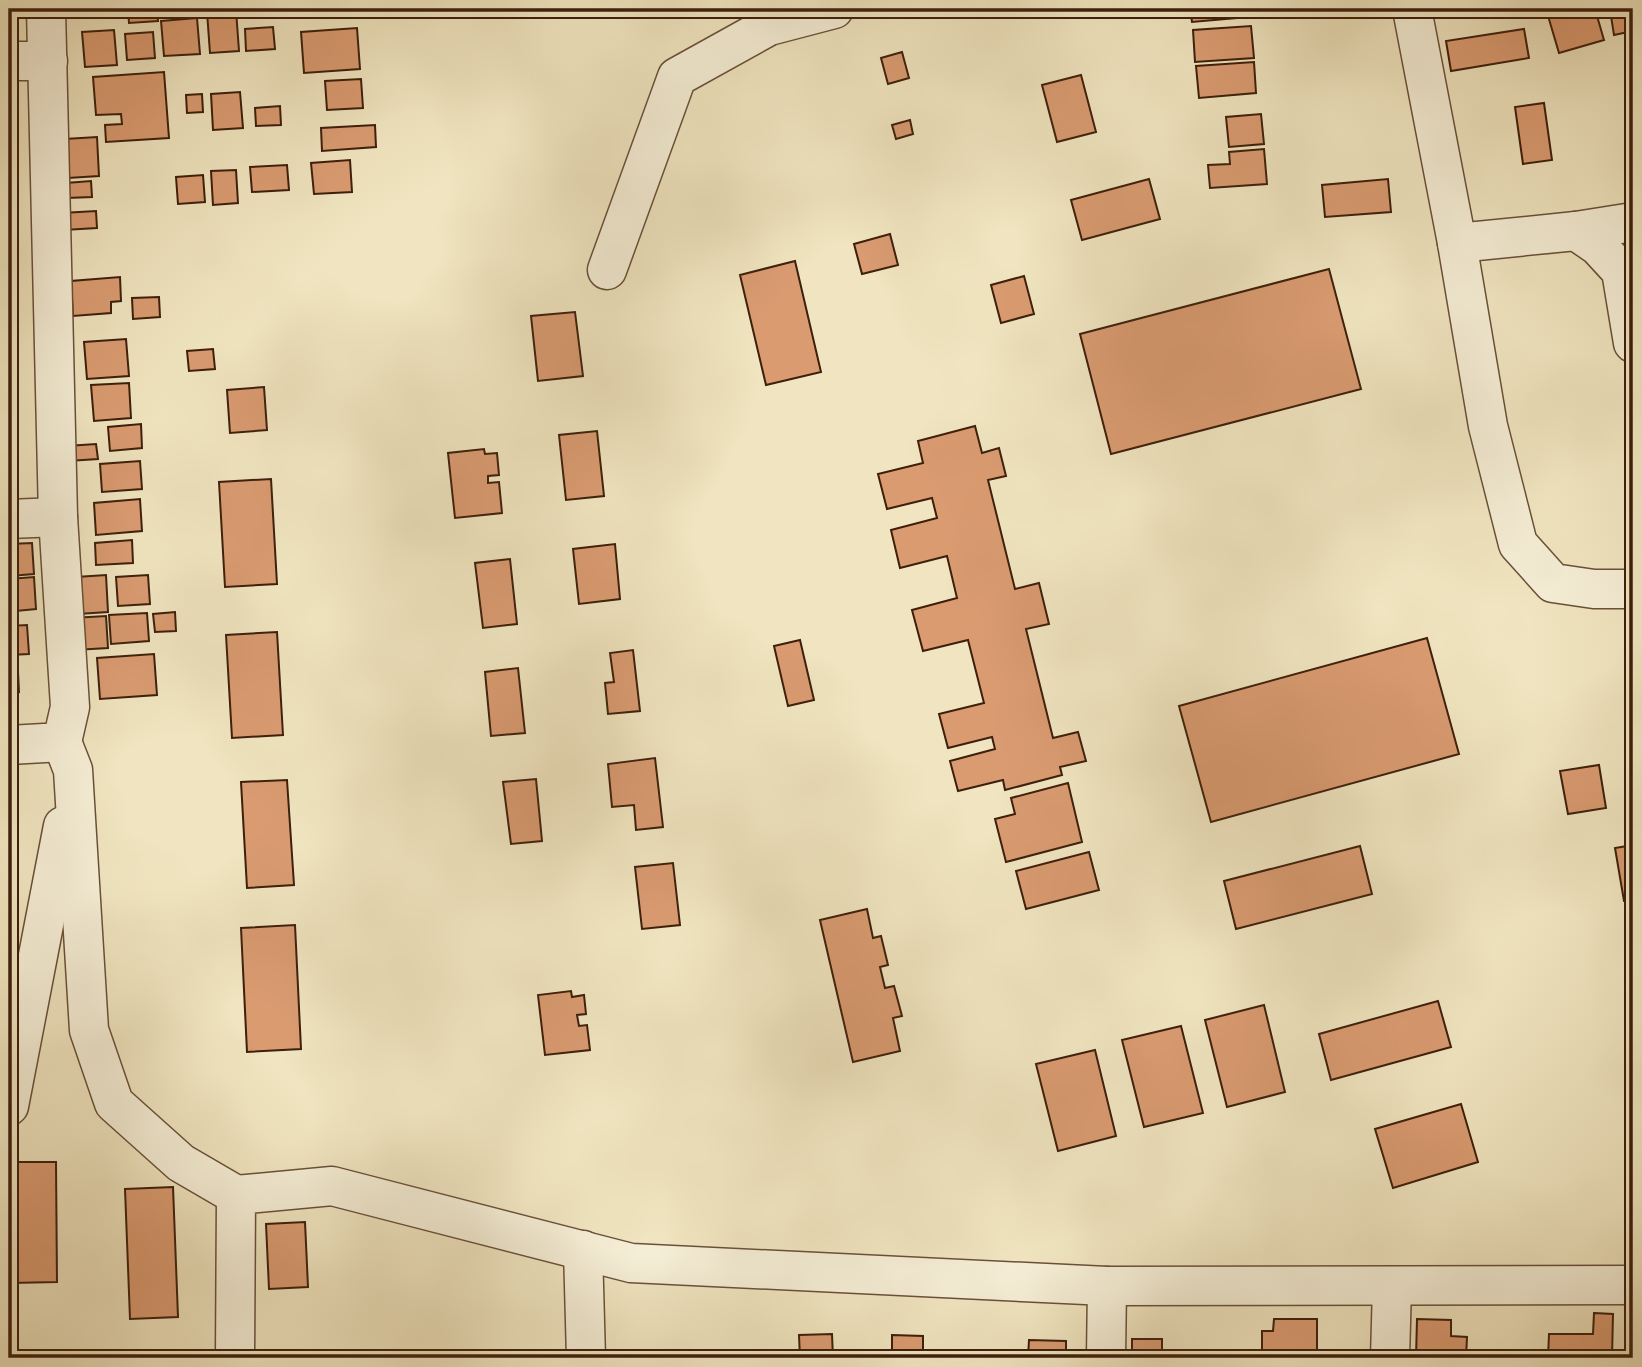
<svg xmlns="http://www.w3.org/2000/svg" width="1642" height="1367" font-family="'IM FELL English',serif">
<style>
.building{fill:#da9b71;stroke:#3d1f0c;stroke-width:2}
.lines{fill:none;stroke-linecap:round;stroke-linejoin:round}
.minor-casing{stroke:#6a5039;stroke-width:41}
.minor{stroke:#f5eed6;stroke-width:38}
</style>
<rect width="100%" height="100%" fill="#f0e5c0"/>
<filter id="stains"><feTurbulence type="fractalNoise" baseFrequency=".00286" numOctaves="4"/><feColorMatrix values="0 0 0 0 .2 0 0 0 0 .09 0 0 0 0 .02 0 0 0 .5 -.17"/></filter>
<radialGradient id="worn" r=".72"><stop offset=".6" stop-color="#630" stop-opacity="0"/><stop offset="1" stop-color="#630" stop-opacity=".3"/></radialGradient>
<g class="building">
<polygon points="128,9 157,9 158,21 129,23"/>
<polygon points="434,9 455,9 455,13 435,15"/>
<polygon points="1190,9 1248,9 1248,17 1192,22"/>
<polygon points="1546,9 1595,9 1604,40 1559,53"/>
<polygon points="1633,9 1633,31 1614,35 1610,10"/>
<polygon points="236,10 239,51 210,53 207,12"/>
<polygon points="197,18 200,54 164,56 161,21"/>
<polygon points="1251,26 1254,58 1195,62 1193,30"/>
<polygon points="273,27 275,49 246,51 245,29"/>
<polygon points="357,28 360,69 304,73 301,32"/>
<polygon points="1524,29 1529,58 1451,71 1446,41"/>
<polygon points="114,30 117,65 85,67 82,32"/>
<polygon points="153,32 155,58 127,60 125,34"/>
<polygon points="1633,41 1633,72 1628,42"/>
<polygon points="902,52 909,78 888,84 881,58"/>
<polygon points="1254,62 1256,93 1199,98 1196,66"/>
<polygon points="164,72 169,138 106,142 105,125 122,124 121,114 96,115 93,77"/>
<polygon points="1081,75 1096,132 1057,142 1042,85"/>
<polygon points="361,79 363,108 327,110 325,81"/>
<polygon points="240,92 243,128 213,130 211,94"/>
<polygon points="202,94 203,112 187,113 186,95"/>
<polygon points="1544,103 1552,160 1523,164 1515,107"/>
<polygon points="280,106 281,125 256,126 255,108"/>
<polygon points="1261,114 1264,144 1229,147 1226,117"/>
<polygon points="910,120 913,134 896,139 892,125"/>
<polygon points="375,125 376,147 322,151 321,128"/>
<polygon points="97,137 99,176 68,178 65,139"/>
<polygon points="1264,149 1267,184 1210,188 1208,165 1230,164 1229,152"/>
<polygon points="350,160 352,192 314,194 311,163"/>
<polygon points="287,165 289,190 252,192 250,167"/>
<polygon points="236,170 238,203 213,205 211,171"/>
<polygon points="203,175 205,202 178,204 176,177"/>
<polygon points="1149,179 1160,219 1082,240 1071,200"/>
<polygon points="1388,179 1391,212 1325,217 1322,185"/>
<polygon points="91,181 92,197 67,198 66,183"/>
<polygon points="96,211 97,228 64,230 62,213"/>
<polygon points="890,234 898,265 862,274 854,244"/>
<polygon points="795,261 821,372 766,385 740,275"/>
<polygon points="1329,269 1361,389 1111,454 1080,334"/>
<polygon points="1024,276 1034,314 1001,323 991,285"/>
<polygon points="120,277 121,301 111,302 111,313 73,316 71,281"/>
<polygon points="159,297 160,317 133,319 132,298"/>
<polygon points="575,312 583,376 538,381 531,316"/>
<polygon points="126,339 129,376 87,379 84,342"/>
<polygon points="213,349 215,369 189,371 187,351"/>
<polygon points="129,383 131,418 94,421 91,385"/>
<polygon points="264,387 267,430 230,433 227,390"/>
<polygon points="141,424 142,448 110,451 108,427"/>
<polygon points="975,426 982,453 999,448 1006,476 988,480 1015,589 1039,583 1049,624 1026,629 1053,738 1078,732 1086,761 1060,767 1062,775 1005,790 1003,780 958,791 950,761 995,749 992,737 948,748 939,714 984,703 968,640 923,651 912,610 957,598 947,556 900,568 891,530 937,518 932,498 887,509 878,474 923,463 918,441"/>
<polygon points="597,431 604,496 566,500 559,435"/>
<polygon points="96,444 98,459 68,461 67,446"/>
<polygon points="484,449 485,454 497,453 499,475 488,476 488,483 499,482 502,513 455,518 448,453"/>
<polygon points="140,461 142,489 102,492 100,464"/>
<polygon points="271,479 277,584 225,587 219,482"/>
<polygon points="140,499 142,531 96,535 94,503"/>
<polygon points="132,540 133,563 96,565 95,543"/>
<polygon points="32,543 34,574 10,576 9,544"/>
<polygon points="615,544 620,599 579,604 573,549"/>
<polygon points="510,559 517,624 483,628 475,563"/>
<polygon points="106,575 108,612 78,614 76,577"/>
<polygon points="148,575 150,604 118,606 116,577"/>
<polygon points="34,577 36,609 16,611 15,604 9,605 9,579"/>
<polygon points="175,612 176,631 155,632 153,614"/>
<polygon points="147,613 149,641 111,644 109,615"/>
<polygon points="106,616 108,648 75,650 72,618"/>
<polygon points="27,625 29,654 9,655 9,626"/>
<polygon points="277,632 283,735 232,738 226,635"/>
<polygon points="1427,638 1459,754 1211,822 1179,706"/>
<polygon points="800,640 814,700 788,706 774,646"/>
<polygon points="633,650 640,711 608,714 605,683 614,682 610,653"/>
<polygon points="154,654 157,695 100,699 97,658"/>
<polygon points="518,668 525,733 491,736 485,672"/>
<polygon points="18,672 19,692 9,693 9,673"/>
<polygon points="655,758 663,827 636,830 634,805 612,807 608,764"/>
<polygon points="1599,765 1606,808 1568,814 1560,771"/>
<polygon points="536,779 542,841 511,844 503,782"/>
<polygon points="287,780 294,885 247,888 241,782"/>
<polygon points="1068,783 1082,842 1006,862 995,819 1015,814 1011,798"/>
<polygon points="1633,845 1633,900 1624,901 1615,848"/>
<polygon points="1360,846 1372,894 1236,929 1224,881"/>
<polygon points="1089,852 1099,890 1026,909 1016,871"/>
<polygon points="673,863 680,925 642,929 635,867"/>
<polygon points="867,909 873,938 881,936 888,965 880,967 885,988 894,986 902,1016 893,1018 900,1051 853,1062 820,920"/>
<polygon points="295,925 301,1049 247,1052 241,928"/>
<polygon points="571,991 572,997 584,995 586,1014 577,1015 579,1026 587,1025 590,1050 545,1055 538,995"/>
<polygon points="1438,1001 1451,1047 1331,1080 1319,1034"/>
<polygon points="1264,1005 1285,1092 1227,1107 1205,1020"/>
<polygon points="1181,1026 1203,1113 1144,1127 1122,1040"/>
<polygon points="1095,1050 1116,1136 1058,1151 1036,1064"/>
<polygon points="1461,1104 1478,1162 1393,1188 1375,1129"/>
<polygon points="9,1162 56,1162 57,1282 10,1283"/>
<polygon points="173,1187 178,1317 130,1319 125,1189"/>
<polygon points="305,1222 308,1287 269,1289 266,1224"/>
<polygon points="1594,1313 1613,1314 1612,1358 1548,1358 1549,1334 1593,1334"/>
<polygon points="1274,1319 1317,1319 1317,1358 1274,1358 1274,1355 1262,1355 1262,1331 1273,1331"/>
<polygon points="1417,1319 1451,1320 1451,1336 1467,1337 1466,1358 1416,1358"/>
<polygon points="832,1334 833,1358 800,1358 799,1335"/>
<polygon points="892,1335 923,1336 923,1358 892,1358"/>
<rect x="1132" y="1339" width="30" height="19"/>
<polygon points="1029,1340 1066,1341 1066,1358 1028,1358"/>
</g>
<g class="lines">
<defs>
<g id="minor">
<polyline points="1412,9 1457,243 1488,426 1518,544 1553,583 1594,589 1633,589"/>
<polyline points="9,61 48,61"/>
<polyline points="1576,231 1633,222"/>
<polyline points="1457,243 1576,231 1598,246 1621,271 1633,343"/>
<polyline points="607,270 677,77 769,26 834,9"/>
<polyline points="9,519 58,517"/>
<polyline points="62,742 73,770 89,1030 114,1103 181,1163 236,1195"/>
<polyline points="9,745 62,742 70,707 58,517 46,9"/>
<polyline points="9,1106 63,826"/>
<polyline points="583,1250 586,1358"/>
<polyline points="235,1358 236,1195 332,1186 631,1263 1107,1286 1633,1285"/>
<polyline points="1106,1358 1107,1286"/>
<polyline points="1390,1358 1392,1286"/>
</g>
</defs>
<use href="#minor" class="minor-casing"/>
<use href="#minor" class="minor"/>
</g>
<rect width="1642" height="1367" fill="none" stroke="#f0e5c0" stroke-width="35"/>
<rect x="10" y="10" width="1621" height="1346" fill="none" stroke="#3d1f0c" stroke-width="3.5"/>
<rect x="18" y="18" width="1607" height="1332" fill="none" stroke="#3d1f0c" stroke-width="2"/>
<rect width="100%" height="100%" filter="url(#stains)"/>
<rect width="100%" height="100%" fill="url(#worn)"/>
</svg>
